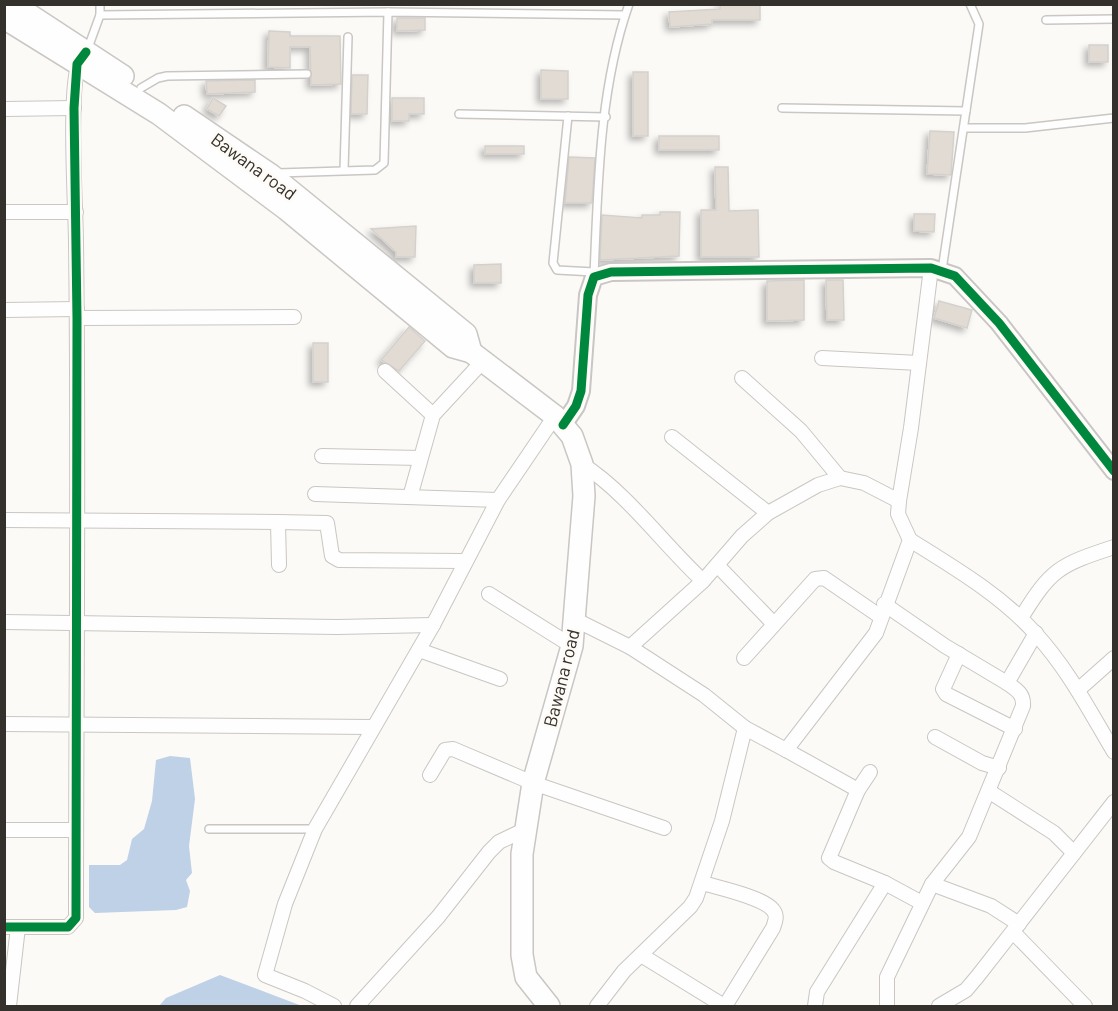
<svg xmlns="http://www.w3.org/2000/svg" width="1118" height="1011" font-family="Barlow,sans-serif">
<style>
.water{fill:#bed1e6}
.building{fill:#e2dbd3;stroke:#d4d1cd;stroke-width:1.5;filter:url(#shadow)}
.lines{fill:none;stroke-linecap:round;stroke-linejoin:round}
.service-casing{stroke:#c9c6c3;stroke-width:10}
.minor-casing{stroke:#c9c6c3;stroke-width:16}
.tertiary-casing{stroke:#c9c6c3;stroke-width:20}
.primary-casing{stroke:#c9c6c3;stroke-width:24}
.service{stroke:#fffefe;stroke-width:7}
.minor{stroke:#fffefe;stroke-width:14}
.tertiary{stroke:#fffefe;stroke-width:16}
.primary{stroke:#fffefe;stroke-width:21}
.cycleway-casing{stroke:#fefaf5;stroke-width:13}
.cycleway{stroke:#00873e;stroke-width:9}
.labels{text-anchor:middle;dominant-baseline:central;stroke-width:5;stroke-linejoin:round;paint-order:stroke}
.street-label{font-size:18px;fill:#34302b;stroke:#fefaf5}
</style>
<defs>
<filter id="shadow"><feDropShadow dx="-4" dy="4" stdDeviation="3" flood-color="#0004"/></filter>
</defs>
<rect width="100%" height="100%" fill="#fcfaf7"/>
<g class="water">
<polygon points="170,756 190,758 195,799 189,846 192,873 186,880 190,891 187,907 176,910 95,913 89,907 89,865 120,865 127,860 132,839 144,829 152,801 156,760"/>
<polygon points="220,975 302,1006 159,1006 166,998"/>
</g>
<g class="building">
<polygon points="720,4 760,5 760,20 712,20 712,24 670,27 669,12 720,9"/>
<polygon points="397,18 425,18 425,30 397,31"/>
<polygon points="269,31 290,32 290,36 340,36 341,84 311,85 310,47 290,47 290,68 268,67"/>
<rect x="1089" y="45" width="19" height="17"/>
<polygon points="541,70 568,71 568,99 541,99"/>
<rect x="633" y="72" width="15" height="64"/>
<polygon points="352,75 368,75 367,114 351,114"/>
<polygon points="255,80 255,92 207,94 206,81"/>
<polygon points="213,98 226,106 219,116 207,109"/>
<polygon points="392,98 424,98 424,114 409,114 409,121 392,121"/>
<polygon points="930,131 954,132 951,175 927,174"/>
<rect x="659" y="136" width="60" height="14"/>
<rect x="485" y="146" width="39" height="8"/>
<polygon points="569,157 595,158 592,203 565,203"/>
<polygon points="715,167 728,167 729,211 758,210 759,257 701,257 701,210 716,210"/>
<polygon points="660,212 680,212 679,256 600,260 602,215 642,218 642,215 660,215"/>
<polygon points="914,214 935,214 934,232 914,231"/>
<polygon points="416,226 415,257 396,257 396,252 371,229"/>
<polygon points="501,264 501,283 474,283 474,265"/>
<polygon points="804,280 804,320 767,321 767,281"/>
<polygon points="826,280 843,280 844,320 827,320"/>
<polygon points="939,301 972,310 967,328 934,318"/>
<polygon points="409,327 425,341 399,371 381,360"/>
<rect x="313" y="343" width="15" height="39"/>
</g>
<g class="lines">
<defs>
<g id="service">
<polyline points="100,15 388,12 625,15"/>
<polyline points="1046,20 1114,19"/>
<polyline points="88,48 100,15 100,4"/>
<polyline points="141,88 158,78 167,76 307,74"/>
<polyline points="782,108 966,111"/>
<polyline points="459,114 606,117"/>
<polyline points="568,116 553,263 557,270 594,272"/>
<polyline points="964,128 1025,128 1114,118"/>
<polyline points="344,170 348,37"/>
<polyline points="278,173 375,170 384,163 388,12"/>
<polyline points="942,270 979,24 970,4"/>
<path d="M594,275C598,186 599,89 629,4"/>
<polyline points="209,829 315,829"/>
</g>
<g id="minor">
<polyline points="4,109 74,108"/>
<polyline points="4,212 76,212"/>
<path d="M931,268L911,428L899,501L898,514L910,540C953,567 1001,595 1035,633C1068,669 1089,710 1114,752"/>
<polyline points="4,310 77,309"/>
<polyline points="77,318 294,317"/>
<polyline points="822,358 919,363"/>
<polyline points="385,371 433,415"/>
<polyline points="742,378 801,431 840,478"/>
<polyline points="672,437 768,513"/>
<polyline points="322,456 420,458"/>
<polyline points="315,494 498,500"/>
<polyline points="410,497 433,415 484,360"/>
<polyline points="4,520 278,522 279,565"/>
<polyline points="278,522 327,523 332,556 339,560 464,561"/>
<polyline points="717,565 774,624"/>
<polyline points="703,581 742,536 768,513 818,485 840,478 864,483 899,501"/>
<polyline points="489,594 572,646"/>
<polyline points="884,604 945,646 1007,683"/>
<path d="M1021,618C1051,569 1059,565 1114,547"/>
<path d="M576,620L630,647L703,581C662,543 629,495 582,464"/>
<polyline points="4,622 337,627 433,625"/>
<polyline points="630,647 704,695 745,728 786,750 876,633 910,540"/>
<polyline points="419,650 500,679"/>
<polyline points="959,654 943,689 946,694 1015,729"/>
<polyline points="744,658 815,579 824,578 881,617"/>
<polyline points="1078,690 1114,658"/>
<polyline points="4,724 373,727"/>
<polyline points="935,737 982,763 999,768"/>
<polyline points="786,750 858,790 829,858 834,862 885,883"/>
<polyline points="430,775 445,750 453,749 533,783 664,828"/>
<polyline points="858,790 870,772"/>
<polyline points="990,792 1054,833 1074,853"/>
<polyline points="4,830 76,830"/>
<path d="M703,883C719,888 763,897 773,910C778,916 775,922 773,928L725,1006"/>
<polyline points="932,884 991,906 1019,924"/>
<path d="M4,927H68L76,918C76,693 79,468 76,243C76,211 67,79 81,58"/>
<polyline points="1013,932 1085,1006"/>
<polyline points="641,955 724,1006"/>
<polyline points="9,1006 18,927"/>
<polyline points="334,1006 305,991 265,975 285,904 315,829 433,625 498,500 555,416"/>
<polyline points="357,1006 438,917 489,852 499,842 524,830"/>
<polyline points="597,1006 624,971 690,907 696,898 722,821 745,728"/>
<polyline points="815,1006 817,992 885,883 922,903"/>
<path d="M887,1006V977L932,884L969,837L1023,706C1024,694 1017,690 1007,683L1036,633"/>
<polyline points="939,1006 966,990 977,977 1114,802"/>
</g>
<polyline id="tertiary" points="563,425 576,406 581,391 588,295 594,277 611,272 931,268 955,276 999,323 1114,471"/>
<g id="primary">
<polyline points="13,4 123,76"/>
<polyline points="4,18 159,114 286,209 453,347 471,352 555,416 572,436 582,464 584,496 572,646 533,783 522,854 522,955 526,977 549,1006"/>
<polyline points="184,116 271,175 466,334 471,352"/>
</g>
</defs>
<use href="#service" class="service-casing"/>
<use href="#minor" class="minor-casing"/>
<use href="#tertiary" class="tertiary-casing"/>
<use href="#primary" class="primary-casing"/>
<use href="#service" class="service"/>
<use href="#minor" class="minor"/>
<use href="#tertiary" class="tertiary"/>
<use href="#primary" class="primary"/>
<defs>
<g id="cycleway">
<polyline points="563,425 576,406 581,391 588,295 594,277 611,272 931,268 955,276 999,323 1114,471"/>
<polyline points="4,927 68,927 76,918 77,318 74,108 77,64 86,52"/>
</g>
</defs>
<use href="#cycleway" class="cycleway-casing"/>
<use href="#cycleway" class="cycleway"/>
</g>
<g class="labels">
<g class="street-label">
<text transform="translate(254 166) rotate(36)">Bawana road</text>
<text transform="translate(561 678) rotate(-76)">Bawana road</text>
</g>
</g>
<rect width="1118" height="1011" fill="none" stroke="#34302b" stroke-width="12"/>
</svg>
